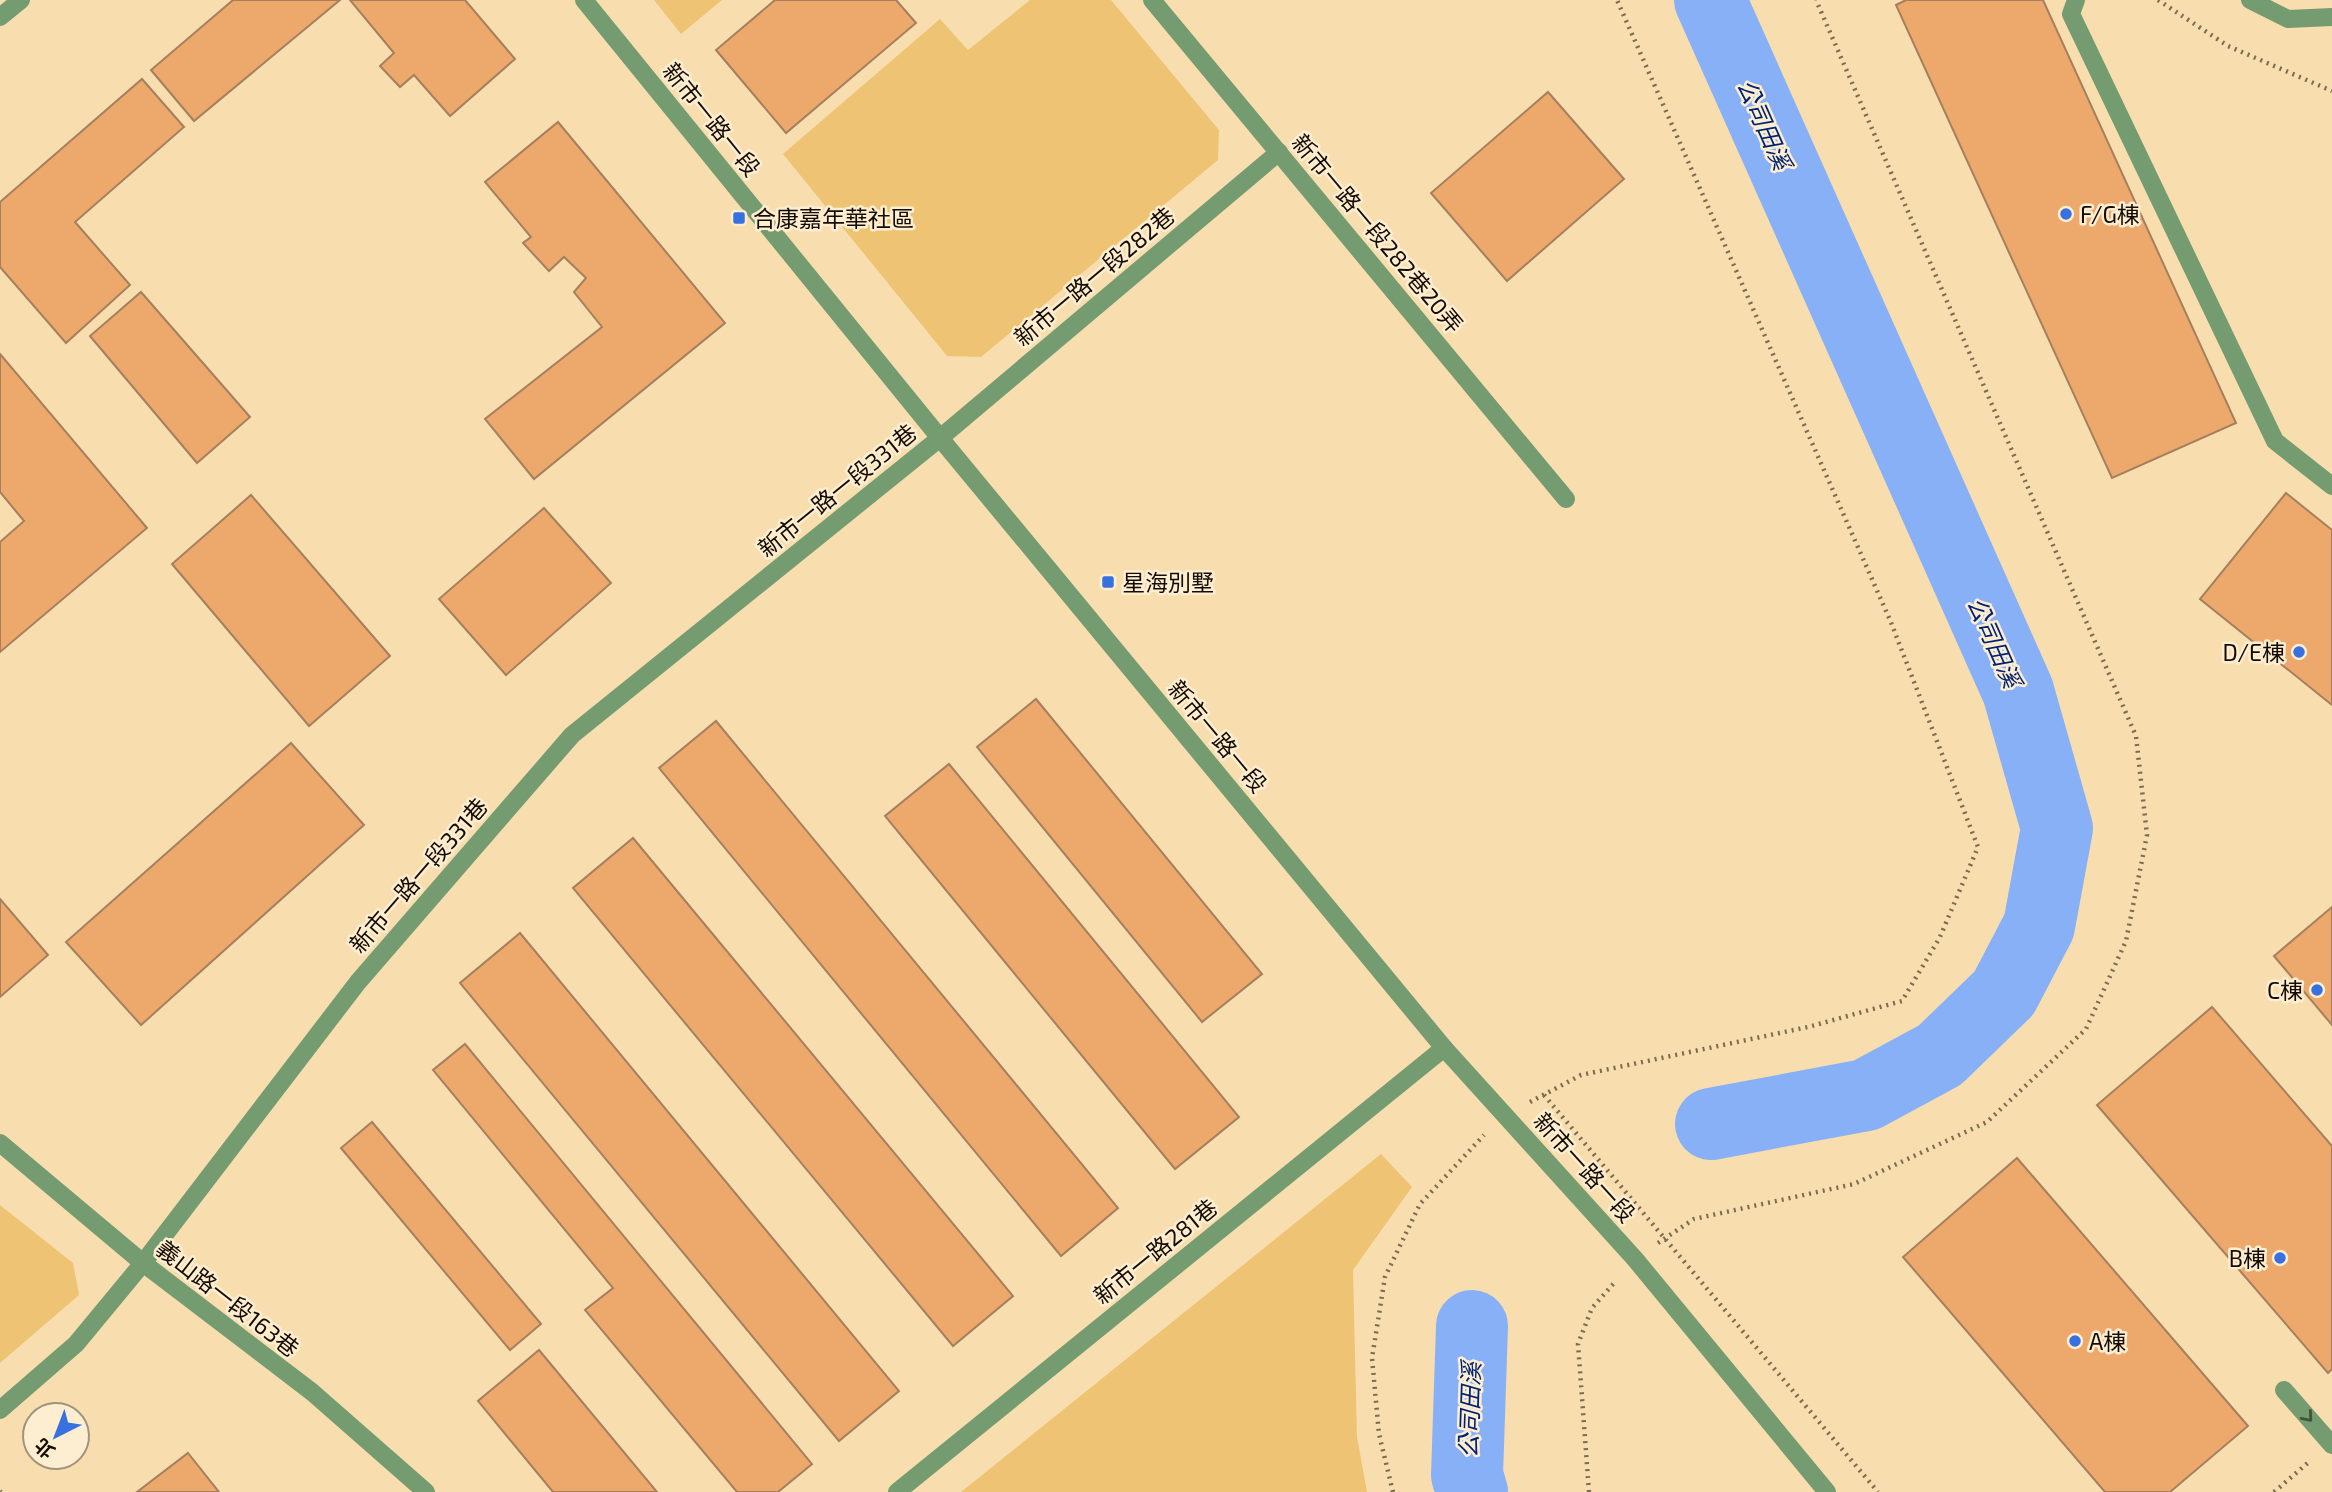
<svg xmlns="http://www.w3.org/2000/svg" width="2332" height="1492" font-family="'Exo 2','Noto Sans TC',sans-serif">
<style>
.green{fill:#eec373}
.lines{fill:none;stroke-linecap:round;stroke-linejoin:round}
.river{stroke:#88b0f7;stroke-width:72}
.building{fill:#eda96c;stroke:#a57f5e;stroke-width:2}
.path{stroke:#7c6b4f;stroke-width:4.5;stroke-dasharray:2 5;stroke-linecap:butt}
.minor{stroke:#759c70;stroke-width:18}
.oneway{stroke:#455438}
.poi-dot{fill:#3771e0;stroke:#fdedd1;stroke-width:2.5}
.labels{text-anchor:middle;dominant-baseline:central;stroke-width:5;stroke-linejoin:round;paint-order:stroke}
.street-label{font-size:23px;fill:#150c00;stroke:#fdedd1}
.poi-label{font-size:23px;fill:#150c00;stroke:#fdedd1;text-anchor:start}
.water-label{font-size:24px;font-style:italic;fill:#002473;stroke:#fdedd1}
</style>
<rect width="100%" height="100%" fill="#f8deaf"/>
<g class="green">
<polygon points="654,0 722,0 681,34"/>
<polygon points="1030,0 1111,0 1219,130 1218,160 981,357 947,356 783,154 940,19 968,50"/>
<polygon points="1381,1154 1412,1187 1353,1270 1357,1437 1367,1492 961,1492"/>
<polygon points="0,1205 73,1263 79,1295 0,1363"/>
</g>
<g class="lines">
<g class="river">
<polyline points="1710,0 2018,691 2057,828 2039,926 2004,993 1940,1055 1866,1095 1711,1124"/>
<polyline points="1472,1326 1467,1475 1472,1492"/>
</g>
</g>
<g class="building">
<polygon points="233,0 340,0 194,121 151,70"/>
<polygon points="350,0 465,0 515,59 450,116 414,75 400,87 380,66 394,53"/>
<polygon points="775,0 896,0 916,23 786,133 716,50"/>
<polygon points="1906,0 2043,0 2236,423 2112,478 1896,5"/>
<polygon points="142,79 184,127 75,222 130,285 66,343 0,267 0,202"/>
<polygon points="1548,92 1624,179 1507,281 1431,193"/>
<polygon points="558,122 725,323 534,479 485,419 602,327 574,292 586,278 564,257 549,271 523,243 531,237 485,182"/>
<polygon points="141,292 250,417 197,463 90,336"/>
<polygon points="0,354 147,528 0,652 0,542 24,521 0,492"/>
<polygon points="2286,493 2332,530 2332,705 2200,599"/>
<polygon points="251,495 390,656 309,726 172,564"/>
<polygon points="544,508 611,583 506,675 439,599"/>
<polygon points="1036,699 1262,974 1202,1022 977,747"/>
<polygon points="716,721 1118,1208 1061,1256 659,768"/>
<polygon points="291,743 364,825 141,1025 66,942"/>
<polygon points="949,764 1239,1117 1175,1169 885,816"/>
<polygon points="633,838 1013,1296 953,1346 573,888"/>
<polygon points="0,899 48,955 0,997"/>
<polygon points="2332,907 2332,1025 2274,956"/>
<polygon points="520,933 899,1391 839,1441 460,983"/>
<polygon points="2212,1007 2332,1146 2332,1369 2328,1373 2097,1105"/>
<polygon points="465,1044 812,1464 778,1492 737,1492 585,1310 613,1288 433,1070"/>
<polygon points="372,1122 541,1324 510,1350 341,1148"/>
<polygon points="2017,1158 2248,1426 2170,1492 2105,1492 1903,1257"/>
<polygon points="539,1350 657,1492 553,1492 478,1401"/>
<polygon points="188,1453 219,1492 137,1492"/>
</g>
<g class="lines">
<g class="path">
<polyline points="2158,0 2228,46 2332,91"/>
<polyline points="1544,1095 1878,1492"/>
<polyline points="1530,1102 1581,1075 1808,1027 1902,1001 1940,937 1978,847 1890,620 1617,0"/>
<polyline points="1658,1243 1694,1219 1854,1184 1987,1122 2086,1029 2126,941 2147,835 2136,736 1816,0"/>
<polyline points="0,1491 1,1492"/>
<polyline points="1393,1492 1379,1434 1372,1358 1385,1277 1420,1204 1484,1135"/>
<polyline points="1589,1492 1578,1344 1592,1308 1616,1281"/>
<polyline points="2274,1492 2310,1461"/>
</g>
<g class="minor">
<polyline points="584,0 940,438 1444,1048 1635,1259 1827,1492"/>
<polyline points="1152,0 1566,499"/>
<polyline points="2076,0 2071,14 2275,441 2332,486"/>
<polyline points="2250,0 2288,19 2332,17"/>
<polyline points="0,17 21,0"/>
<polyline points="0,1143 143,1263 312,1392 426,1492"/>
<polyline points="2284,1390 2332,1445"/>
<polyline points="0,1410 76,1344 143,1263 358,982 572,735 940,438 1279,152"/>
<polyline points="897,1492 1444,1048"/>
</g>
</g>
<defs><path id="oneway-chevron" d="M-2-3.5L2.5 0L-2 3.5" fill="none" stroke-width="1.6" stroke-linecap="round" stroke-linejoin="round" transform="scale(1.75)"/></defs>
<use class="oneway" href="#oneway-chevron" transform="translate(2308 1417) rotate(49)"/>
<g class="poi-dot">
<circle cx="2066" cy="214" r="7"/>
<rect x="732" y="211" width="14" height="14" rx="3.5"/>
<rect x="1101" y="575" width="14" height="14" rx="3.5"/>
<circle cx="2299" cy="652" r="7"/>
<circle cx="2317" cy="990" r="7"/>
<circle cx="2280" cy="1258" r="7"/>
<circle cx="2075" cy="1341" r="7"/>
</g>
<g class="labels">
<g class="street-label">
<text transform="translate(712 119) rotate(51)">新市一路一段</text>
<text transform="translate(1378 233) rotate(50)">新市一路一段282巷20弄</text>
<text transform="translate(1094 276) rotate(-40)">新市一路一段282巷</text>
<text transform="translate(837 490) rotate(-39)">新市一路一段331巷</text>
<text transform="translate(1218 736) rotate(50)">新市一路一段</text>
<text transform="translate(418 875) rotate(-49)">新市一路一段331巷</text>
<text transform="translate(1585 1167) rotate(48)">新市一路一段</text>
<text transform="translate(1155 1251) rotate(-39)">新市一路281巷</text>
<text transform="translate(228 1298) rotate(38)">義山路一段163巷</text>
</g>
<g class="poi-label">
<text x="2080" y="214">F/G棟</text>
<text x="753" y="218">合康嘉年華社區</text>
<text x="1122" y="582">星海別墅</text>
<text x="2285" y="652" text-anchor="end">D/E棟</text>
<text x="2303" y="990" text-anchor="end">C棟</text>
<text x="2266" y="1258" text-anchor="end">B棟</text>
<text x="2089" y="1341">A棟</text>
</g>
<g class="water-label">
<text transform="translate(1765 124) rotate(66)">公司田溪</text>
<text transform="translate(1995 642) rotate(66)">公司田溪</text>
<text transform="translate(1469 1410) rotate(-88)">公司田溪</text>
</g>
</g>
<g transform="translate(56 1436) rotate(222)"><circle r="33" fill="#fdedd1" stroke="#a0937d" stroke-width="2"/>
<path d="M0-5L12 26L0 18L-12 26Z" fill="#3771e0"/>
<text y="-10" font-size="19" font-weight="bold" text-anchor="middle" fill="#150c00">北</text>
</g>
</svg>
